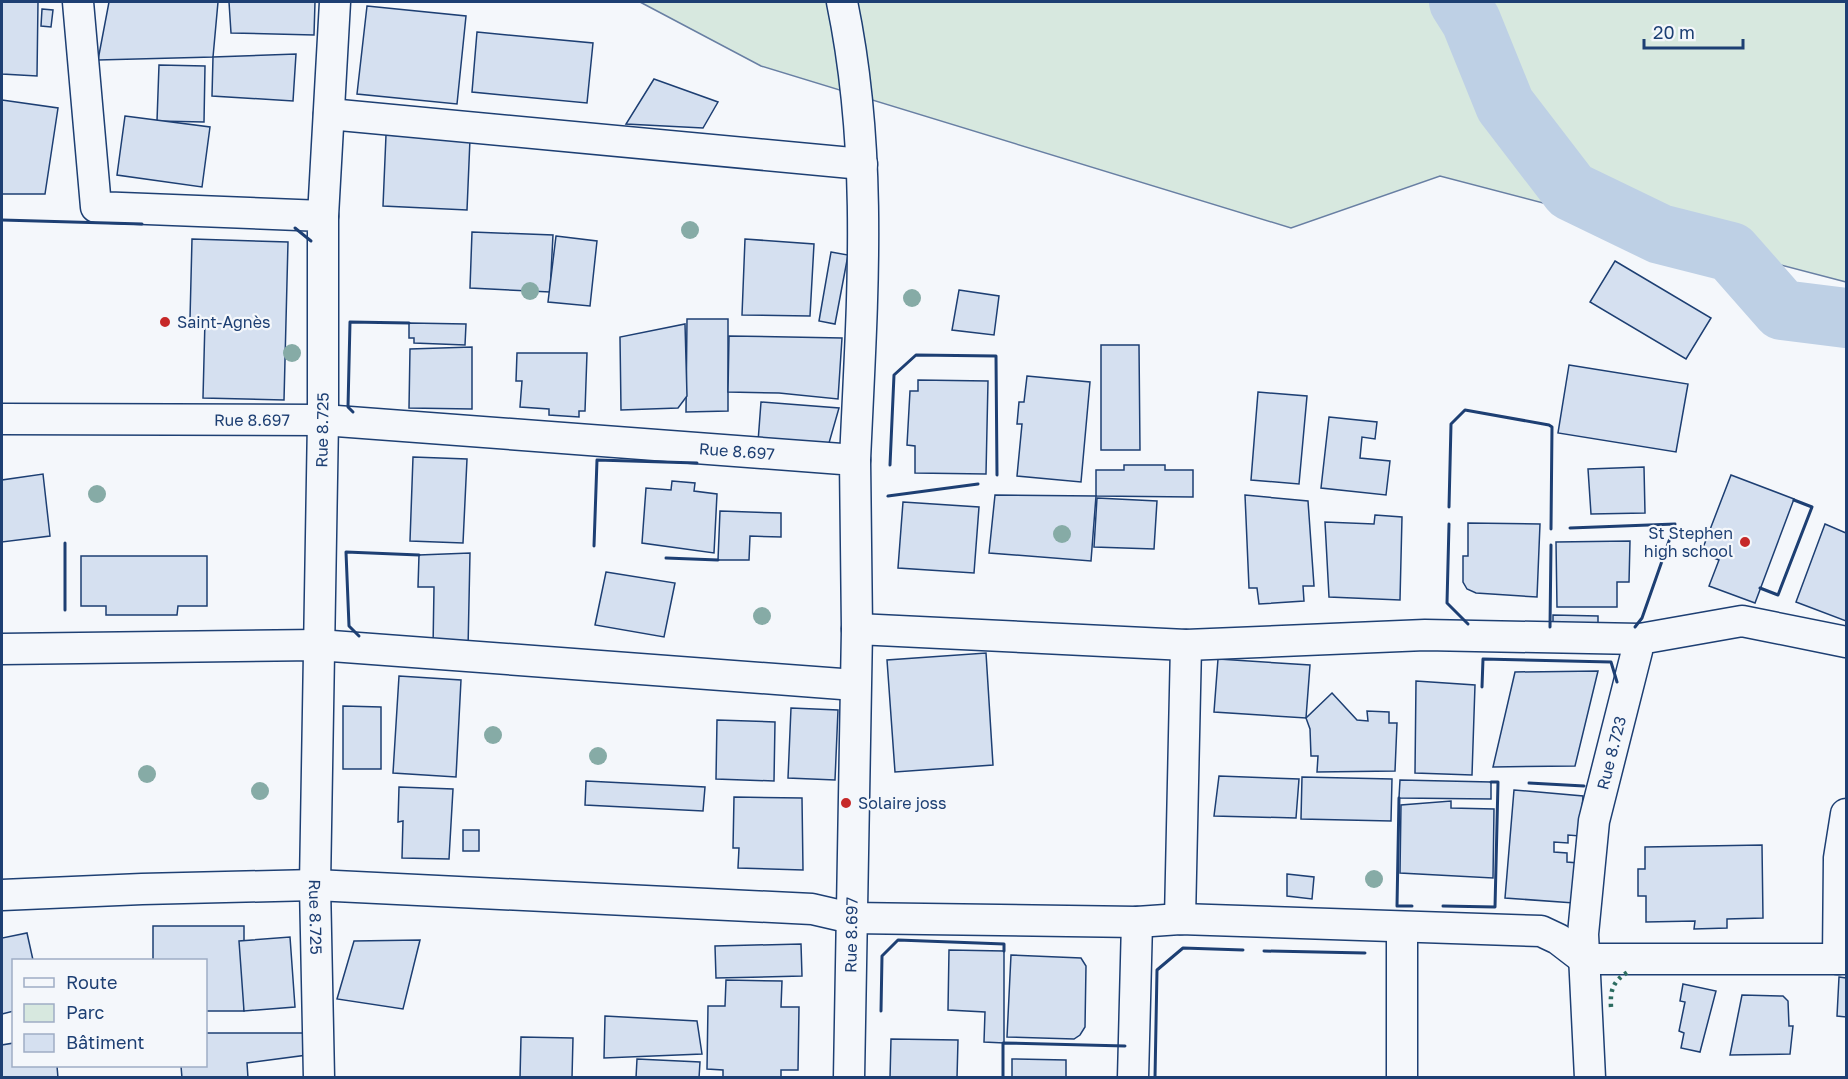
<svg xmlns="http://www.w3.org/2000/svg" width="1848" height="1079" font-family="'Golos Text',sans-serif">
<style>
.green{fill:#d7e8df;stroke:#687fa3;stroke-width:1.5}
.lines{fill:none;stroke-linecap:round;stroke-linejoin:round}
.river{stroke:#bed0e5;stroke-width:60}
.building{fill:#d5e0f0;stroke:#1d3f73;stroke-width:1.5}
.minor-casing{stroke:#1d3f73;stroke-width:33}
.minor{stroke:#f4f7fb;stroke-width:30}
.hedge{stroke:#2c6c60;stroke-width:4.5;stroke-dasharray:3 4.5;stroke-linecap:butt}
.wall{stroke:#1d3f73;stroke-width:3}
.tree{fill:#86aba6}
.poi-dot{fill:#c62828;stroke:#f4f7fb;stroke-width:2}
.labels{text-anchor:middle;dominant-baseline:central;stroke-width:4.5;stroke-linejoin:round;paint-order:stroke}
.poi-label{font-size:16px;fill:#1d3f73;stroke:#f4f7fb;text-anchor:start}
.street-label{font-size:16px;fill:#1d3f73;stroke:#f4f7fb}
</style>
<rect width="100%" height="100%" fill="#f4f7fb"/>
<polygon class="green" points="640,2 1846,2 1846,282 1440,176 1291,228 761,66"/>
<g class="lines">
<polyline class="river" points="1459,2 1471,21 1505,105 1571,191 1660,234 1731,252 1782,310 1846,318"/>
</g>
<g class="building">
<polygon points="2,2 38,2 37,76 2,74"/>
<polygon points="109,2 218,2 213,57 98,60"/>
<polygon points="229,2 315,2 314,35 231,33"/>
<polygon points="367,6 466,16 457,104 357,94"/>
<polygon points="42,9 53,10 51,27 41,26"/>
<polygon points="477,32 593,43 587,103 472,92"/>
<polygon points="296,54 293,101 212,96 213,57"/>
<polygon points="159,65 205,66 204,122 157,121"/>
<polygon points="654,79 718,102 703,128 626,124"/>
<polygon points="2,100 58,108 45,194 2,194"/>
<polygon points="125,116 210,127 202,187 117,175"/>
<polygon points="386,135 470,139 467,210 383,206"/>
<polygon points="472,232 553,235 550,292 470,288"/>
<polygon points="556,236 597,241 590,306 548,302"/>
<polygon points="192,239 288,242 284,400 203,398 205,320 190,319"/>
<polygon points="745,239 814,244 810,316 742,315"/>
<polygon points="831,252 848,255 835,324 819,321"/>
<polygon points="1615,261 1711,318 1686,359 1590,302"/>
<polygon points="959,290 999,296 994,335 952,330"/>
<polygon points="687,319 728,319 728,411 686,412"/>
<polygon points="409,323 466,324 465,345 414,343 414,338 409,338"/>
<polygon points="685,324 687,396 678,408 621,410 620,337"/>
<polygon points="729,336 842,338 838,399 779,393 728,392"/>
<polygon points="1101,345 1139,345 1140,450 1101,450"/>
<polygon points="472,347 472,409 409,408 410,349"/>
<polygon points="517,353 587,353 585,411 579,411 579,417 549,415 549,409 520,407 522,381 516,381"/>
<polygon points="1569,365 1688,384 1676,452 1558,433"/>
<polygon points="1027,376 1090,382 1081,482 1017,476 1022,424 1017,424 1019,402 1024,402"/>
<polygon points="918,380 988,381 986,474 915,473 915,446 907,445 910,391 918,391"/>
<polygon points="1258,392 1307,396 1299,484 1251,480"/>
<polygon points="761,402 839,408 829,443 758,442"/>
<polygon points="1329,417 1377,422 1375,439 1362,437 1360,458 1390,461 1386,495 1321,488"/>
<polygon points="413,457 467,459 463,543 410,541"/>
<polygon points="1124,465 1165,465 1165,470 1193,470 1193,497 1096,496 1096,470 1124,470"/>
<polygon points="1644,467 1645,513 1591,514 1588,469"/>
<polygon points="43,474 50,536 2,542 2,480"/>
<polygon points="1731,475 1794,499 1755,603 1709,586 1719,560 1701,553"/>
<polygon points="672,481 695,483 694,491 717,494 714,553 642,543 646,488 671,490"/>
<polygon points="995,495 1096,496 1091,561 989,553"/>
<polygon points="1245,495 1308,501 1314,586 1303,586 1304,601 1259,604 1257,588 1249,588"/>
<polygon points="1097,498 1157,501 1154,549 1094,547"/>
<polygon points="903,502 979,507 974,573 898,568"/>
<polygon points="720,511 781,513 781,537 750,536 749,560 718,560"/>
<polygon points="1375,515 1402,517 1400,600 1329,597 1325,522 1374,524"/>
<polygon points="1468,523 1540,524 1537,597 1476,593 1467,589 1463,582 1463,556 1468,556"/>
<polygon points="1825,524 1846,533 1846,621 1796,602"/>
<polygon points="1630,541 1629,582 1617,582 1617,607 1557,607 1556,542"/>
<polygon points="470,553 468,649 433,648 434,587 418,587 419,555"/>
<polygon points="81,556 207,556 207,606 178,606 177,615 106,615 106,606 81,606"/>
<polygon points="606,572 675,583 664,637 595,625"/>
<polygon points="1553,615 1598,616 1598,632 1553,632"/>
<polygon points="986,653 993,765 895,772 887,660"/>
<polygon points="1218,659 1310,665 1306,718 1214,712"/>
<polygon points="1598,671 1575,766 1493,767 1515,672"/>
<polygon points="399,676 461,680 456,777 393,773"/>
<polygon points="1416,681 1475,685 1472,775 1415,773"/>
<polygon points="1332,693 1357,720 1368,721 1367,711 1389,712 1389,723 1397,723 1395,771 1317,772 1318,756 1311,756 1310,729 1306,718"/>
<polygon points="343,706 381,707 381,769 343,769"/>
<polygon points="791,708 838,710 835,780 788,778"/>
<polygon points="717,720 775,722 774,781 716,779"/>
<polygon points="1219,776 1299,779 1296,818 1214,816"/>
<polygon points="1302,777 1392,779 1391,821 1301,819"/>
<polygon points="1400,780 1491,782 1491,799 1399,798"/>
<polygon points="586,781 705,787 703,811 585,805"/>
<polygon points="399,787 453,789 449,859 402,858 403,821 398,822"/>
<polygon points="1514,790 1583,796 1580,836 1568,835 1568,843 1554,842 1554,852 1567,853 1567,862 1578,863 1574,903 1505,898"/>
<polygon points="734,797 802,798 803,870 738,868 739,848 733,848"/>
<polygon points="1451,801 1451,808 1494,809 1493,878 1400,873 1401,805"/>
<rect x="463" y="830" width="16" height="21"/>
<polygon points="1762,845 1763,918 1727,919 1727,928 1694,929 1695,921 1646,922 1646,896 1638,896 1638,869 1645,869 1645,847"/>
<polygon points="1287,874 1314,877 1312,899 1287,896"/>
<polygon points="153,926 244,926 244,1011 206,1011 206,960 153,960"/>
<polygon points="27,933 33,960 14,960 14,1011 2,1014 2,938"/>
<polygon points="290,937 295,1007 244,1011 239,941"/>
<polygon points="420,940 403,1009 337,999 354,941"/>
<polygon points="801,944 802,976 716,978 715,946"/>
<polygon points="949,950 1004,951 1004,1043 984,1042 985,1012 948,1010"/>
<polygon points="1011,955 1081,958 1086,966 1085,1027 1080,1035 1074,1039 1007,1037"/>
<polygon points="1839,977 1846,978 1846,1017 1837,1016"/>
<polygon points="726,980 782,981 781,1007 799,1007 798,1070 781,1070 781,1078 723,1078 723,1070 707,1069 708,1006 725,1006"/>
<polygon points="1683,984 1716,991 1700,1052 1681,1048 1684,1033 1679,1031 1685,1002 1680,1001"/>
<polygon points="1742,995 1783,996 1788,1001 1789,1026 1793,1026 1790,1054 1730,1055"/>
<polygon points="605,1016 697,1021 702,1054 604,1058"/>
<polygon points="206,1033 303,1033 307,1055 247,1063 248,1078 182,1078 181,1066 206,1066"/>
<polygon points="521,1037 573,1038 572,1078 520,1078"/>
<polygon points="891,1039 958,1040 957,1078 890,1078"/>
<polygon points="14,1043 14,1066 57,1066 58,1078 2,1078 2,1045"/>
<polygon points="637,1059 700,1062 699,1078 636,1078"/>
<polygon points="1012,1059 1066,1060 1066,1078 1012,1078"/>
</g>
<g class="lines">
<defs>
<g id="minor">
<path id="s1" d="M78,2L96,207L323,216V420L315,885L319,1078"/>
<path d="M842,2C874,156 862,304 855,460"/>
<polyline points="329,114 862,164"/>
<polyline points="323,216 335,2"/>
<path id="s2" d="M2,419L323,420L855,460L857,629L849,1078"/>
<polyline points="857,629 1186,645 1425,635 1640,639"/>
<polyline points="2,649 318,645 855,685"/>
<polyline points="2,895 142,889 315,885 812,909 851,918 1137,922 1180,919 1541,931 1558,939 1584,959 1846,959"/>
<polyline points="1180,919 1186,645"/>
<polyline points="1838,959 1839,858 1846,814"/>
<polyline points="1133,1078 1137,922"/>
<polyline points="1402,1078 1402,927"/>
<path id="s3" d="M1590,1078L1583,934L1594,821L1640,639L1742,621L1846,642"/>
</g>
</defs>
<use href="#minor" class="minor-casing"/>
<use href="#minor" class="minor"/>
<path class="hedge" d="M1611,1007C1610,990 1613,981 1628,972"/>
<g class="wall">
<polyline points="2,220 142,224"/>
<polyline points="295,228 311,241"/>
<polyline points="353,412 348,407 350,322 409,323"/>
<polyline points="890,465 894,375 916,355 996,356 997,475"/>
<polyline points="888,496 978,484"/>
<polyline points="1449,507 1451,424 1465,410 1549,425 1552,427 1551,529"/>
<polyline points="1449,524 1447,603 1468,624"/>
<polyline points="1570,528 1675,524 1642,618 1635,627"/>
<polyline points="65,543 65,610"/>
<polyline points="594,546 597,460 697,463"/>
<polyline points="666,558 718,560"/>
<polyline points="1760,588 1778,595 1812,507 1794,500"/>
<polyline points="1550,627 1551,545"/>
<polyline points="359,636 349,626 346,552 419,555"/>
<polyline points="1482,687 1483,659 1611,662 1617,682"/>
<polyline points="1529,783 1584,786"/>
<polyline points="1399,798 1397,906 1412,906"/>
<polyline points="1443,906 1495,907 1498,782 1491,782"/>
<polyline points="1264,951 1365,953"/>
<polyline points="881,1011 882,956 898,940 1004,944 1004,951"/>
<polyline points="1003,1078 1003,1043 1125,1046"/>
<polyline points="1155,1078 1157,970 1183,948 1243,950"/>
</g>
</g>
<g class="tree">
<circle cx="690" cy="230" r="9"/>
<circle cx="530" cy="291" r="9"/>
<circle cx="912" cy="298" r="9"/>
<circle cx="292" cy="353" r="9"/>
<circle cx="97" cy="494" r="9"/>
<circle cx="1062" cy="534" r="9"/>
<circle cx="762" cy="616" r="9"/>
<circle cx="493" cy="735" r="9"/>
<circle cx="598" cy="756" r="9"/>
<circle cx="147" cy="774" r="9"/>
<circle cx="260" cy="791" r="9"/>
<circle cx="1374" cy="879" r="9"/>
</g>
<g class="poi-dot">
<circle cx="165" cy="322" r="6"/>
<circle cx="1745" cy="542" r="6"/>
<circle cx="846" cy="803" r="6"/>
</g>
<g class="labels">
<g class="poi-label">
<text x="177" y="322">Saint-Agnès</text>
<text x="1733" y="533" text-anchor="end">St Stephen<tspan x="1733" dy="18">high school</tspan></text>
<text x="858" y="803">Solaire joss</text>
</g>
<g class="street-label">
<text stroke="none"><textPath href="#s2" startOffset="250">Rue 8.697</textPath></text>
<text transform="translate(322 430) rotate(-89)">Rue 8.725</text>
<text stroke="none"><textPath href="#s2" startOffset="736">Rue 8.697</textPath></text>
<text stroke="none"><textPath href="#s3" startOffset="328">Rue 8.723</textPath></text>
<text stroke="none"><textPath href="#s1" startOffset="1134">Rue 8.725</textPath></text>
<text transform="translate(851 935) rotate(-89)">Rue 8.697</text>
</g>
</g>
<rect width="1848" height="1079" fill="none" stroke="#1d3f73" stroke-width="6"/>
<rect x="12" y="959" width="195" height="108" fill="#f4f7fb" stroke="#9eadc5" stroke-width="1.5"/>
<rect x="24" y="978" width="30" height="9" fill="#f4f7fb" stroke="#9eadc5" stroke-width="1.5"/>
<text x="66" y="989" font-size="18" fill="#1d3f73">Route</text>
<rect x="24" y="1004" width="30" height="18" fill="#d7e8df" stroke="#9eadc5" stroke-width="1.5"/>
<text x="66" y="1019" font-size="18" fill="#1d3f73">Parc</text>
<rect x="24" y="1034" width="30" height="18" fill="#d5e0f0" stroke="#9eadc5" stroke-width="1.5"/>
<text x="66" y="1049" font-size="18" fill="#1d3f73">Bâtiment</text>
<path d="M1644 39v9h99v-9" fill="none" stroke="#1d3f73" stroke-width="3"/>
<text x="1653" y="39" font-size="18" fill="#1d3f73" stroke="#f4f7fb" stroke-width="4.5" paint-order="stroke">20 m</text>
</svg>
